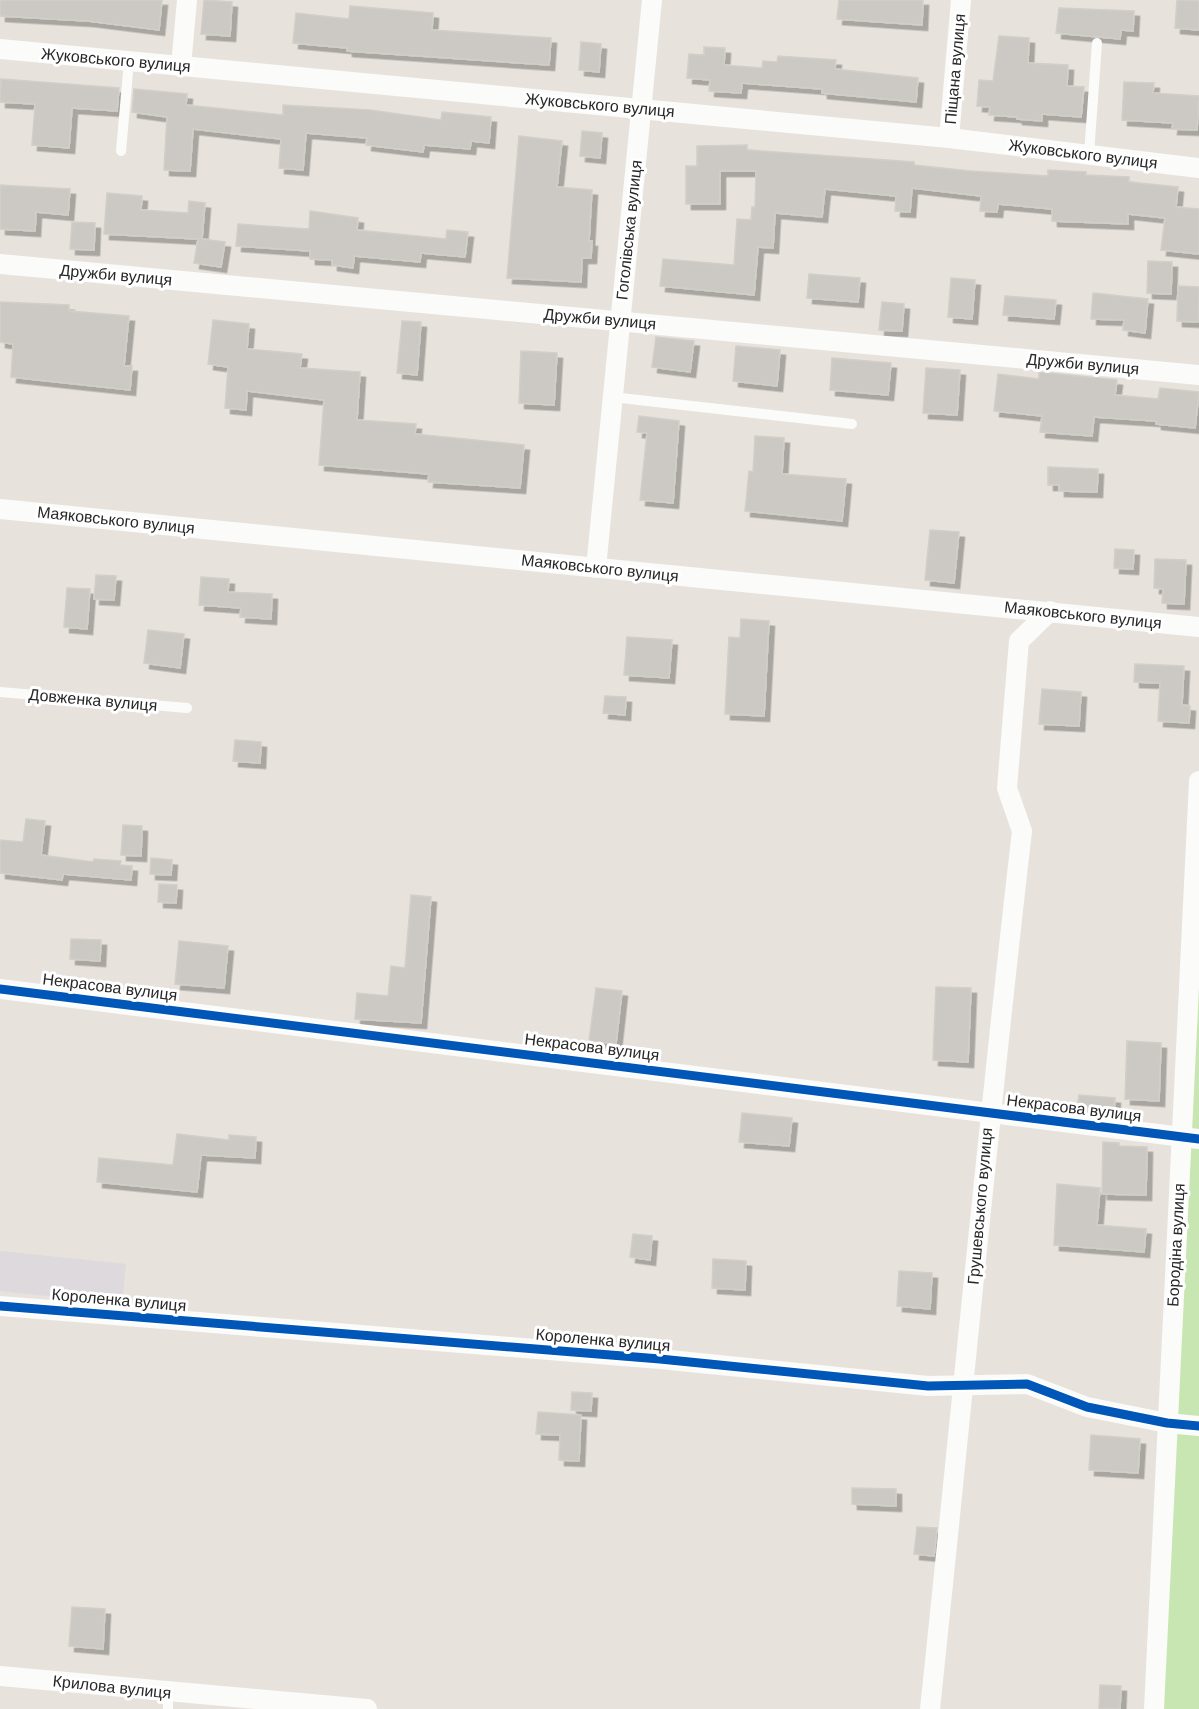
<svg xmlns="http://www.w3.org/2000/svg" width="1199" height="1709" font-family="'DM Sans',sans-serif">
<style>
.industrial{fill:#ddd9dc}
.green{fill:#c8e6b1}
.building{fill:#ccc8c4;stroke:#d2cec8;stroke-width:1.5;filter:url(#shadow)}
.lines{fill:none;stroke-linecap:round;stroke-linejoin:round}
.lane{stroke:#fbfbfa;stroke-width:10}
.street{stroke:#fbfbfa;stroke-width:20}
.cycleway-casing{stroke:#fff;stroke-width:13}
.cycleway{stroke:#0057b8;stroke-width:9}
.labels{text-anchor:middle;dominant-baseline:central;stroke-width:6;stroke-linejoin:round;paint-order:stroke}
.street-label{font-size:16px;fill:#282828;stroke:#fff}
</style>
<defs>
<filter id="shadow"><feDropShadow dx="5.5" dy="5.5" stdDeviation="0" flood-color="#0004"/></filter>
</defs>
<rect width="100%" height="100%" fill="#e7e2dc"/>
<polygon class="industrial" points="0,1251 126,1264 122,1304 0,1291"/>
<polygon class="green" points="1199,845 1199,1709 1154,1709"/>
<g class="building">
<polygon points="0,0 162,0 159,30 88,21 0,16"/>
<polygon points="204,0 232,2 230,36 201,34"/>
<polygon points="839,0 923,0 922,25 837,19"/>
<polygon points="1177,0 1199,1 1199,30 1175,28"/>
<polygon points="350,6 433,13 432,30 551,38 549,65 347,51 347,48 293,43 296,13 349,19"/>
<polygon points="1059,8 1134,11 1133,31 1121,30 1120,39 1056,33"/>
<polygon points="999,36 1029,38 1028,63 1068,65 1067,86 1084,87 1081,117 1042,114 1042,121 1017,119 1017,117 989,115 990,107 977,106 979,80 993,81"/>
<polygon points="581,42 601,44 599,72 579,70"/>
<polygon points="704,47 725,48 724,65 762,68 763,61 777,62 778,56 836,60 835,69 918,78 916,102 822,93 822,89 742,83 741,93 709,91 710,80 687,78 689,54 704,55"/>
<polygon points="1,79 119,88 117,111 72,108 69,148 32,145 35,104 0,102"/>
<polygon points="1124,82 1154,83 1153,93 1199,96 1197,130 1172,129 1173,123 1122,120"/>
<polygon points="134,89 187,94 186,105 283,115 283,105 370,110 441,120 442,112 491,117 489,143 471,141 470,149 424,145 423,152 366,145 367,138 306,133 303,170 279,168 281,139 193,129 190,171 164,170 167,117 132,112"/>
<polygon points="582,131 602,133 600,158 580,156"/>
<polygon points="519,136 562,141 557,187 592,190 589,241 592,241 591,258 582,258 581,282 507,278"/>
<polygon points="747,145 747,150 914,162 914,165 970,171 1048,176 1048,170 1086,172 1086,175 1129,177 1129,182 1178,187 1176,207 1199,209 1199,254 1161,250 1165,218 1128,214 1128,224 1052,221 1052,209 998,204 997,212 980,211 981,196 912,188 910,212 895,211 896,196 825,189 822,217 775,213 773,248 758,247 754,295 660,286 663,259 734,265 737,219 751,220 752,207 755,207 756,171 720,171 720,204 686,204 686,166 697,166 697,146"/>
<polygon points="0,185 70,189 68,215 36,212 35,231 0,229"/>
<polygon points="107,193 142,196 141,210 188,213 189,201 205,203 202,239 225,242 221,267 194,263 198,239 104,234"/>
<polygon points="310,211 358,218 357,230 446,239 447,230 468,232 465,257 421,253 420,262 354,256 353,268 332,265 332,260 310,259 310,251 236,246 238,224 309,229"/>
<polygon points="72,222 95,223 94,250 70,249"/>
<polygon points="1148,261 1172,262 1171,294 1147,293"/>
<polygon points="809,274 860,278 858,302 807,298"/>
<polygon points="951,278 975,280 972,319 948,317"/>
<polygon points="1178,286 1199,287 1198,322 1177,321"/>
<polygon points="1093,293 1148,299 1145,333 1123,330 1124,320 1091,319"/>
<polygon points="1005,296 1056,300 1054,319 1003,315"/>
<polygon points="0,302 69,305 69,311 129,316 124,366 132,366 130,390 11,377 13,344 0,342"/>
<polygon points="882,302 904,304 902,331 879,330"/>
<polygon points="213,320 249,324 247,349 302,354 300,368 360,372 357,420 416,424 415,434 524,445 520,488 428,482 429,474 319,465 324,400 247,391 246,410 225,408 228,367 208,364"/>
<polygon points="402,321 421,322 417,375 397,373"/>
<polygon points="656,337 694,341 690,372 652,367"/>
<polygon points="736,346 780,350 777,386 733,381"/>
<polygon points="521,351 557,353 554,405 519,403"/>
<polygon points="832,358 891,363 888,395 830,390"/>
<polygon points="926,368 960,370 957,415 923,413"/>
<polygon points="1039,372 1117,380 1115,395 1158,399 1160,388 1199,392 1195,428 1156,424 1156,421 1094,417 1092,436 1040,432 1042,416 994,411 998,374 1039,379"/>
<polygon points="639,416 679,421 673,503 640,500 647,433 637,432"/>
<polygon points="755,436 784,438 782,474 846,479 842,521 745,511 749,471 753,472"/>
<polygon points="1048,467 1098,469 1097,492 1059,491 1059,485 1048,485"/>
<polygon points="930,530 959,532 954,583 925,580"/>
<polygon points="1115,549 1134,550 1133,569 1114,568"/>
<polygon points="1155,559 1186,560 1184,604 1162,603 1163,589 1154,588"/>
<polygon points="96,575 116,576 114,600 94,599"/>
<polygon points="201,577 229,579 228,592 272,594 271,619 240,617 241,608 199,605"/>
<polygon points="67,588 90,589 87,629 64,627"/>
<polygon points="741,619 769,621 764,716 725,714 729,637 740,638"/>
<polygon points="148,630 184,634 180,668 144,663"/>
<polygon points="627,637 672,640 669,678 624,675"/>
<polygon points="1135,664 1184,666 1182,705 1190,706 1189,723 1158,721 1160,683 1134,682"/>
<polygon points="1042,689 1081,692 1079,726 1039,724"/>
<polygon points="605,696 626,697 625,715 603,713"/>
<polygon points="235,740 261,742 260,763 233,761"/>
<polygon points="26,819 45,821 41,855 93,862 94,859 121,861 120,865 132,866 131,880 63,874 62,880 0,873 0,840 23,842"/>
<polygon points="123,825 142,826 141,856 121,855"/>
<polygon points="151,858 172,860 171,875 150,874"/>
<polygon points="159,884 177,885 176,903 158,902"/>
<polygon points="411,895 431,897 421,1023 355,1019 357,993 388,996 391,966 405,968"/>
<polygon points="71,939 101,940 100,961 70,959"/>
<polygon points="179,941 228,946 224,988 175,984"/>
<polygon points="936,987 971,988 968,1062 933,1060"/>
<polygon points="596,988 622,991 616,1044 589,1041"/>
<polygon points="1127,1041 1161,1043 1159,1101 1125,1099"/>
<polygon points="1079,1095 1115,1098 1114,1113 1077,1110"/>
<polygon points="742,1113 792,1118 789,1146 739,1142"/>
<polygon points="177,1134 229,1140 229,1135 256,1137 255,1158 201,1155 197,1192 97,1182 99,1158 173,1165"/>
<polygon points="1103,1142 1119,1143 1119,1146 1147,1147 1146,1195 1102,1194"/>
<polygon points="1057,1184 1100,1188 1097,1225 1146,1229 1144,1252 1054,1245"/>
<polygon points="633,1234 652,1236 650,1260 630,1257"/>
<polygon points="713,1259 746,1261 745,1290 712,1288"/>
<polygon points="899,1271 932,1273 930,1309 897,1306"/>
<polygon points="572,1392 592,1393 591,1411 571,1410"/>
<polygon points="538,1412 581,1415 579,1461 559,1460 560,1435 536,1434"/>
<polygon points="1091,1435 1140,1439 1138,1473 1089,1470"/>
<polygon points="852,1488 896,1489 896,1506 852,1504"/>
<polygon points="917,1527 937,1528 934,1556 914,1554"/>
<polygon points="72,1607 105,1609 103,1649 69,1646"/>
<polygon points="1100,1685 1121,1686 1120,1709 1099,1709"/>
</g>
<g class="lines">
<g class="lane">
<polyline points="121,151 129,61"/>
<polyline points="1089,154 1097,43"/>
<polyline points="612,397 852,424"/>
<polyline points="0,692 187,708"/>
<polyline points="168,1709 168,1693"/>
</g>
<g class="street">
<polyline points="0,49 949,138 1199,168"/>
<polyline points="181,66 187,0"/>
<polyline points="949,138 961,0"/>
<polyline points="0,264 1199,375"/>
<polyline points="0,509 1199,627"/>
<polyline points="596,568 652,0"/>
<polyline points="0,989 1199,1139"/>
<polyline points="0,1306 660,1359 928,1386 1027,1384 1087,1407 1167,1423 1199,1426"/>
<polyline points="0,1676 367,1709"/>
<path d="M930,1709C961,1416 988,1123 1022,831L1007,788L1019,641L1050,611"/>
<polyline points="1154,1709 1199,781"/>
</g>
<defs>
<g id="cycleway">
<polyline points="0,989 1199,1139"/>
<polyline points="0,1306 660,1359 928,1386 1027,1384 1087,1407 1167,1423 1199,1426"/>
</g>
</defs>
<use href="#cycleway" class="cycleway-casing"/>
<use href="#cycleway" class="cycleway"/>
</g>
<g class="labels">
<g class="street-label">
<text transform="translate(116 60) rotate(5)">Жуковського вулиця</text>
<text transform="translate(955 69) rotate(-85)">Піщана вулиця</text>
<text transform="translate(600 105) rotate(5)">Жуковського вулиця</text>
<text transform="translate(1083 154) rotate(7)">Жуковського вулиця</text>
<text transform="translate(629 230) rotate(-84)">Гоголівська вулиця</text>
<text transform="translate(116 275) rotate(5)">Дружби вулиця</text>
<text transform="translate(600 319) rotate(5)">Дружби вулиця</text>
<text transform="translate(1083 364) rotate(5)">Дружби вулиця</text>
<text transform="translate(116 520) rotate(6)">Маяковського вулиця</text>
<text transform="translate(600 568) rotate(6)">Маяковського вулиця</text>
<text transform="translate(1083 615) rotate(6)">Маяковського вулиця</text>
<text transform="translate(93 700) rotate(5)">Довженка вулиця</text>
<text transform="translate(110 987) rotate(7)">Некрасова вулиця</text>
<text transform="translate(592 1047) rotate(7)">Некрасова вулиця</text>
<text transform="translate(1074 1108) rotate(7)">Некрасова вулиця</text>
<text transform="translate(980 1206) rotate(-85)">Грушевського вулиця</text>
<text transform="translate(1176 1245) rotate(-87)">Бородіна вулиця</text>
<text transform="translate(119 1300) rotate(5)">Короленка вулиця</text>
<text transform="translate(603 1340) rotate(5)">Короленка вулиця</text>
<text transform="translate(112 1687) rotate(6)">Крилова вулиця</text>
</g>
</g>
</svg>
